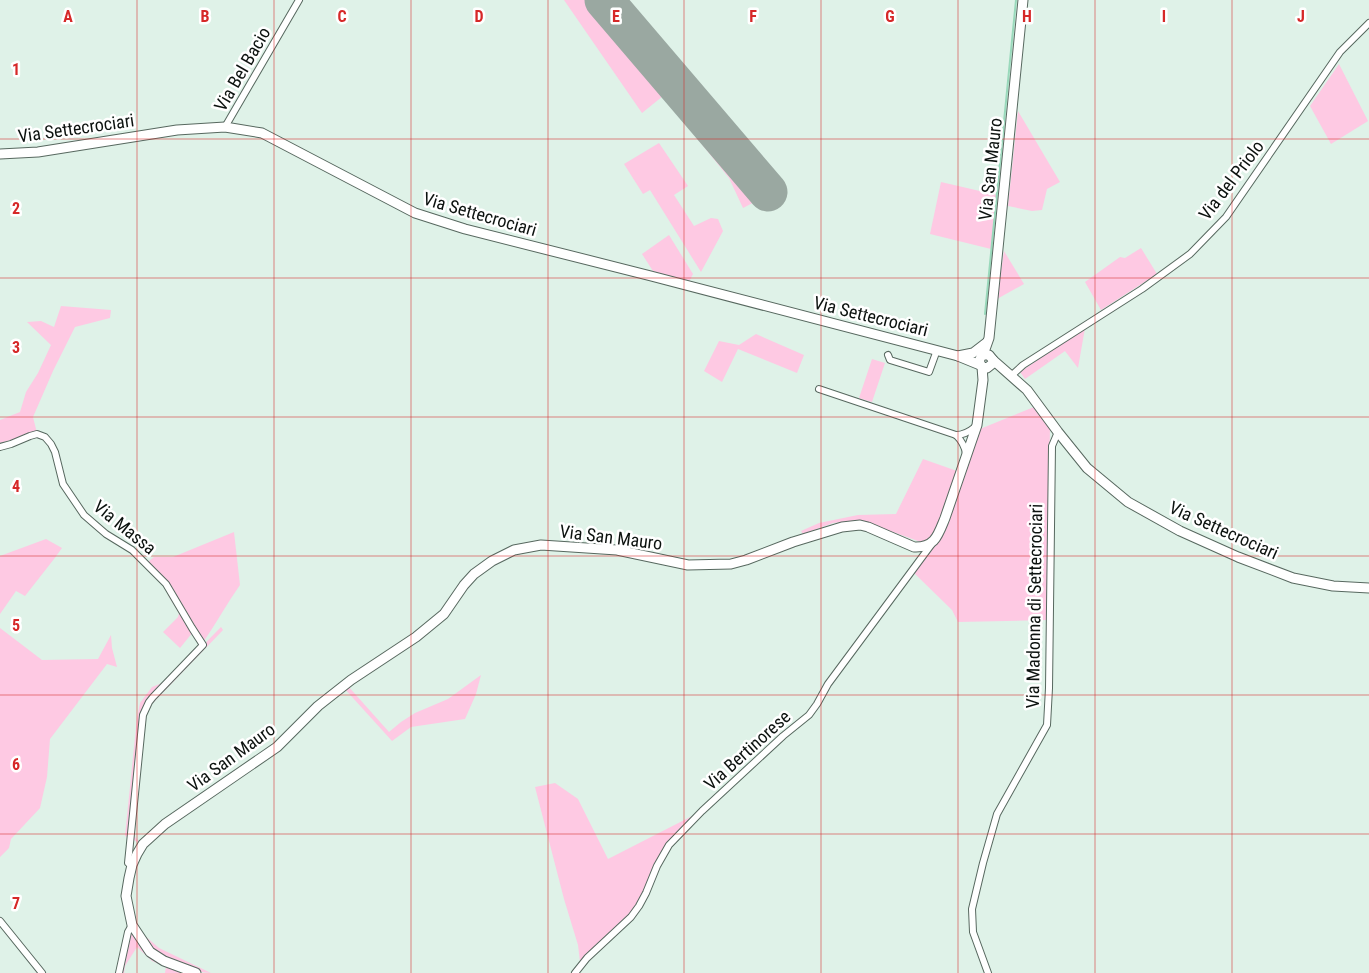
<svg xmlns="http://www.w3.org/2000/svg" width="1369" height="973" font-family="'Roboto Condensed',sans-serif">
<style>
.green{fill:#fec9e3}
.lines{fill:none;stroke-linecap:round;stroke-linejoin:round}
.stream{stroke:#99d9bb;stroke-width:2}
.runway{stroke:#9aa8a1;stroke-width:39}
.minor-casing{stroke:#57685f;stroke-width:8}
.secondary-casing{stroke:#57685f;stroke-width:11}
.minor{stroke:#fff;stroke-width:6}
.secondary{stroke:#fff;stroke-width:9}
.grid{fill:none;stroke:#d62828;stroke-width:1;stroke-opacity:0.55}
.labels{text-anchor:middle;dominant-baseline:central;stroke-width:5;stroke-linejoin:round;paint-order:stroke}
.street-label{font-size:18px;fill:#0c120f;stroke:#fff}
.grid-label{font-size:16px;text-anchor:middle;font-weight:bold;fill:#d62828;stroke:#fff;stroke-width:5;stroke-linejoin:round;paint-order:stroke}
</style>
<rect width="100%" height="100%" fill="#dff2e8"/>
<g class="green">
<polygon points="564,0 593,0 764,197 743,208 729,178 663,96 642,113"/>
<polygon points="1339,64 1368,121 1331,144 1310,106"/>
<polygon points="1018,111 1060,182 1047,189 1042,210 1032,211 1008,206"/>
<polygon points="659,143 688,186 674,195 694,226 711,218 718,219 723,231 701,272 650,190 643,194 624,164"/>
<polygon points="941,182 997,195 991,249 930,234"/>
<polygon points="669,235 693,274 689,282 653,271 642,254"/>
<polygon points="1141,248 1157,274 1101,310 1085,282 1120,257 1125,258"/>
<polygon points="1004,251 1024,284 997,299"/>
<polygon points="61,306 111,310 110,318 75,327 53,371 33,417 37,433 0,443 0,420 20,412 26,392 38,373 51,345 27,322 41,321 54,327"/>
<polygon points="1085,328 1078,368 1065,351 1025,379 1020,372"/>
<polygon points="756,334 804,355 797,373 738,349 722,382 704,371 719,341 739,345"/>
<polygon points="872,359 885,363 872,402 859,398"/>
<polygon points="1034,407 1050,426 1047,620 958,622 952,610 913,572 938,539 980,429"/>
<polygon points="923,459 957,471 938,527 932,538 921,542 859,520 833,523 803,534 801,531 819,523 858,515 896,514"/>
<path d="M234,532L240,585C227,603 217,622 204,641L193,626L148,562L154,557H173Z"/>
<polygon points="46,539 62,548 54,559 25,596 16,591 0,614 0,556"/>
<polygon points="164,585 166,585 187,622 185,624 193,632 180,648 163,632 178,617 179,613 169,597"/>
<path d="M221,627L223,630L151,705L146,715L134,836L140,843L125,836L137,718L140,703L152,687L162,683C148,699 139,705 143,727L150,702L168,681Z"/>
<polygon points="0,628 42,660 98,659 111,635 112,648 117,667 107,664 50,739 47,777 40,808 11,839 9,848 0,857"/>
<polygon points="481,675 476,694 465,719 411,727 392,741 344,688 347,685 389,732 401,722 415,713 448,699"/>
<polygon points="555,783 578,799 608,859 696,814 666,845 654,864 645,887 629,918 580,962 578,945 564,899 535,787"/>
<path d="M137,929L159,948L211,973C195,973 162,959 150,948C145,943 141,935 137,929Z"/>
<polygon points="132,931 137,941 145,951 188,973 165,973 166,967 152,961 137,947 125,966 124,973 120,973 128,934"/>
</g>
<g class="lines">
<polyline class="stream" points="985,314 1016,0"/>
<polyline class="runway" points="604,0 768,192"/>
<defs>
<g id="minor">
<polyline points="225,127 299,0"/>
<polyline points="888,355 890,360 929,372 937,350"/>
<polyline points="1011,376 1023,365 1142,289 1190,254 1226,217 1340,52 1369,23"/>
<path d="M819,389L956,435C962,441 965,446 966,454"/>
<path d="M956,435C964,435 969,432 975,427"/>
<polyline points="0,447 11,444 30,436 37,434 45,437 51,444 55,452 63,484 84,515 106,534 132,550 166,584 192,628 203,645 153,697 149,702 143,715 128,863 132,865"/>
<polyline points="0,921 42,973"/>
<polyline points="119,973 128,932 132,925"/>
<polyline points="575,973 587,958 631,917 639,906 646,893 657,866 669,845 702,811 783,736 809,715 817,704 828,684 931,545"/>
<polyline points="988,973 973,932 972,909 983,863 997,814 1047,725 1049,688 1052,446 1058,432"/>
</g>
<g id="secondary">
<polyline points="0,154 38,152 177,130 225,127 262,133 415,213 465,229 651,276 958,356 980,365"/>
<polyline points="983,355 989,338 1023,0"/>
<polyline points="958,356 973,353 986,343"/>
<polyline points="993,360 1027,390 1058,432 1087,468 1128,502 1180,531 1238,557 1293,578 1333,586 1369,588"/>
<path d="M196,973L164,961L150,952L132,925L126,896L129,878L132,865L137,854L143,844L165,824L277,747L318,706L351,680L416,637L444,614L464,585L474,574L492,561L514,550L541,545L617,550L688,565L731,564L746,560L793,542L842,527L860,525L868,527L914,547C935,548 938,535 945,518L977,425L983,380L982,367L979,361L982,355H989L993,360L992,364L987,368L982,367"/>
</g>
</defs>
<use href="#minor" class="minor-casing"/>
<use href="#secondary" class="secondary-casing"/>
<use href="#minor" class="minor"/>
<use href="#secondary" class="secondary"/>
</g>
<path class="grid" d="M137,0V973M274,0V973M411,0V973M548,0V973M684,0V973M821,0V973M958,0V973M1095,0V973M1232,0V973M0,139H1369M0,278H1369M0,417H1369M0,556H1369M0,695H1369M0,834H1369"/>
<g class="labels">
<g class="street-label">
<text transform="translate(242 69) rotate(-60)">Via Bel Bacio</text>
<text transform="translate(76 128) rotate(-8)">Via Settecrociari</text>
<text transform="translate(990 169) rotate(-84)">Via San Mauro</text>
<text transform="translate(1231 180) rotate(-53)">Via del Priolo</text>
<text transform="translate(480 214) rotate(16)">Via Settecrociari</text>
<text transform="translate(871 316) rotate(14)">Via Settecrociari</text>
<text transform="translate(125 527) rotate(39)">Via Massa</text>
<text transform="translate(1224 530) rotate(24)">Via Settecrociari</text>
<text transform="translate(611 537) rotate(7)">Via San Mauro</text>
<text transform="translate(1034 606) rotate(-89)">Via Madonna di Settecrociari</text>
<text transform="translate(747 750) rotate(-42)">Via Bertinorese</text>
<text transform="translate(231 757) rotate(-36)">Via San Mauro</text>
</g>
</g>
<g class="grid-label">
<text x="68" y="22">A</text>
<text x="205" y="22">B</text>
<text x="342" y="22">C</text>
<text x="479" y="22">D</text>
<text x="616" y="22">E</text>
<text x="753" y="22">F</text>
<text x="890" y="22">G</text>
<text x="1027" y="22">H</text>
<text x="1164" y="22">I</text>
<text x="1301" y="22">J</text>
<text x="16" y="75">1</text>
<text x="16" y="214">2</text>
<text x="16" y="353">3</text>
<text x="16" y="492">4</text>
<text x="16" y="631">5</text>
<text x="16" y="770">6</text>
<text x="16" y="909">7</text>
</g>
</svg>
